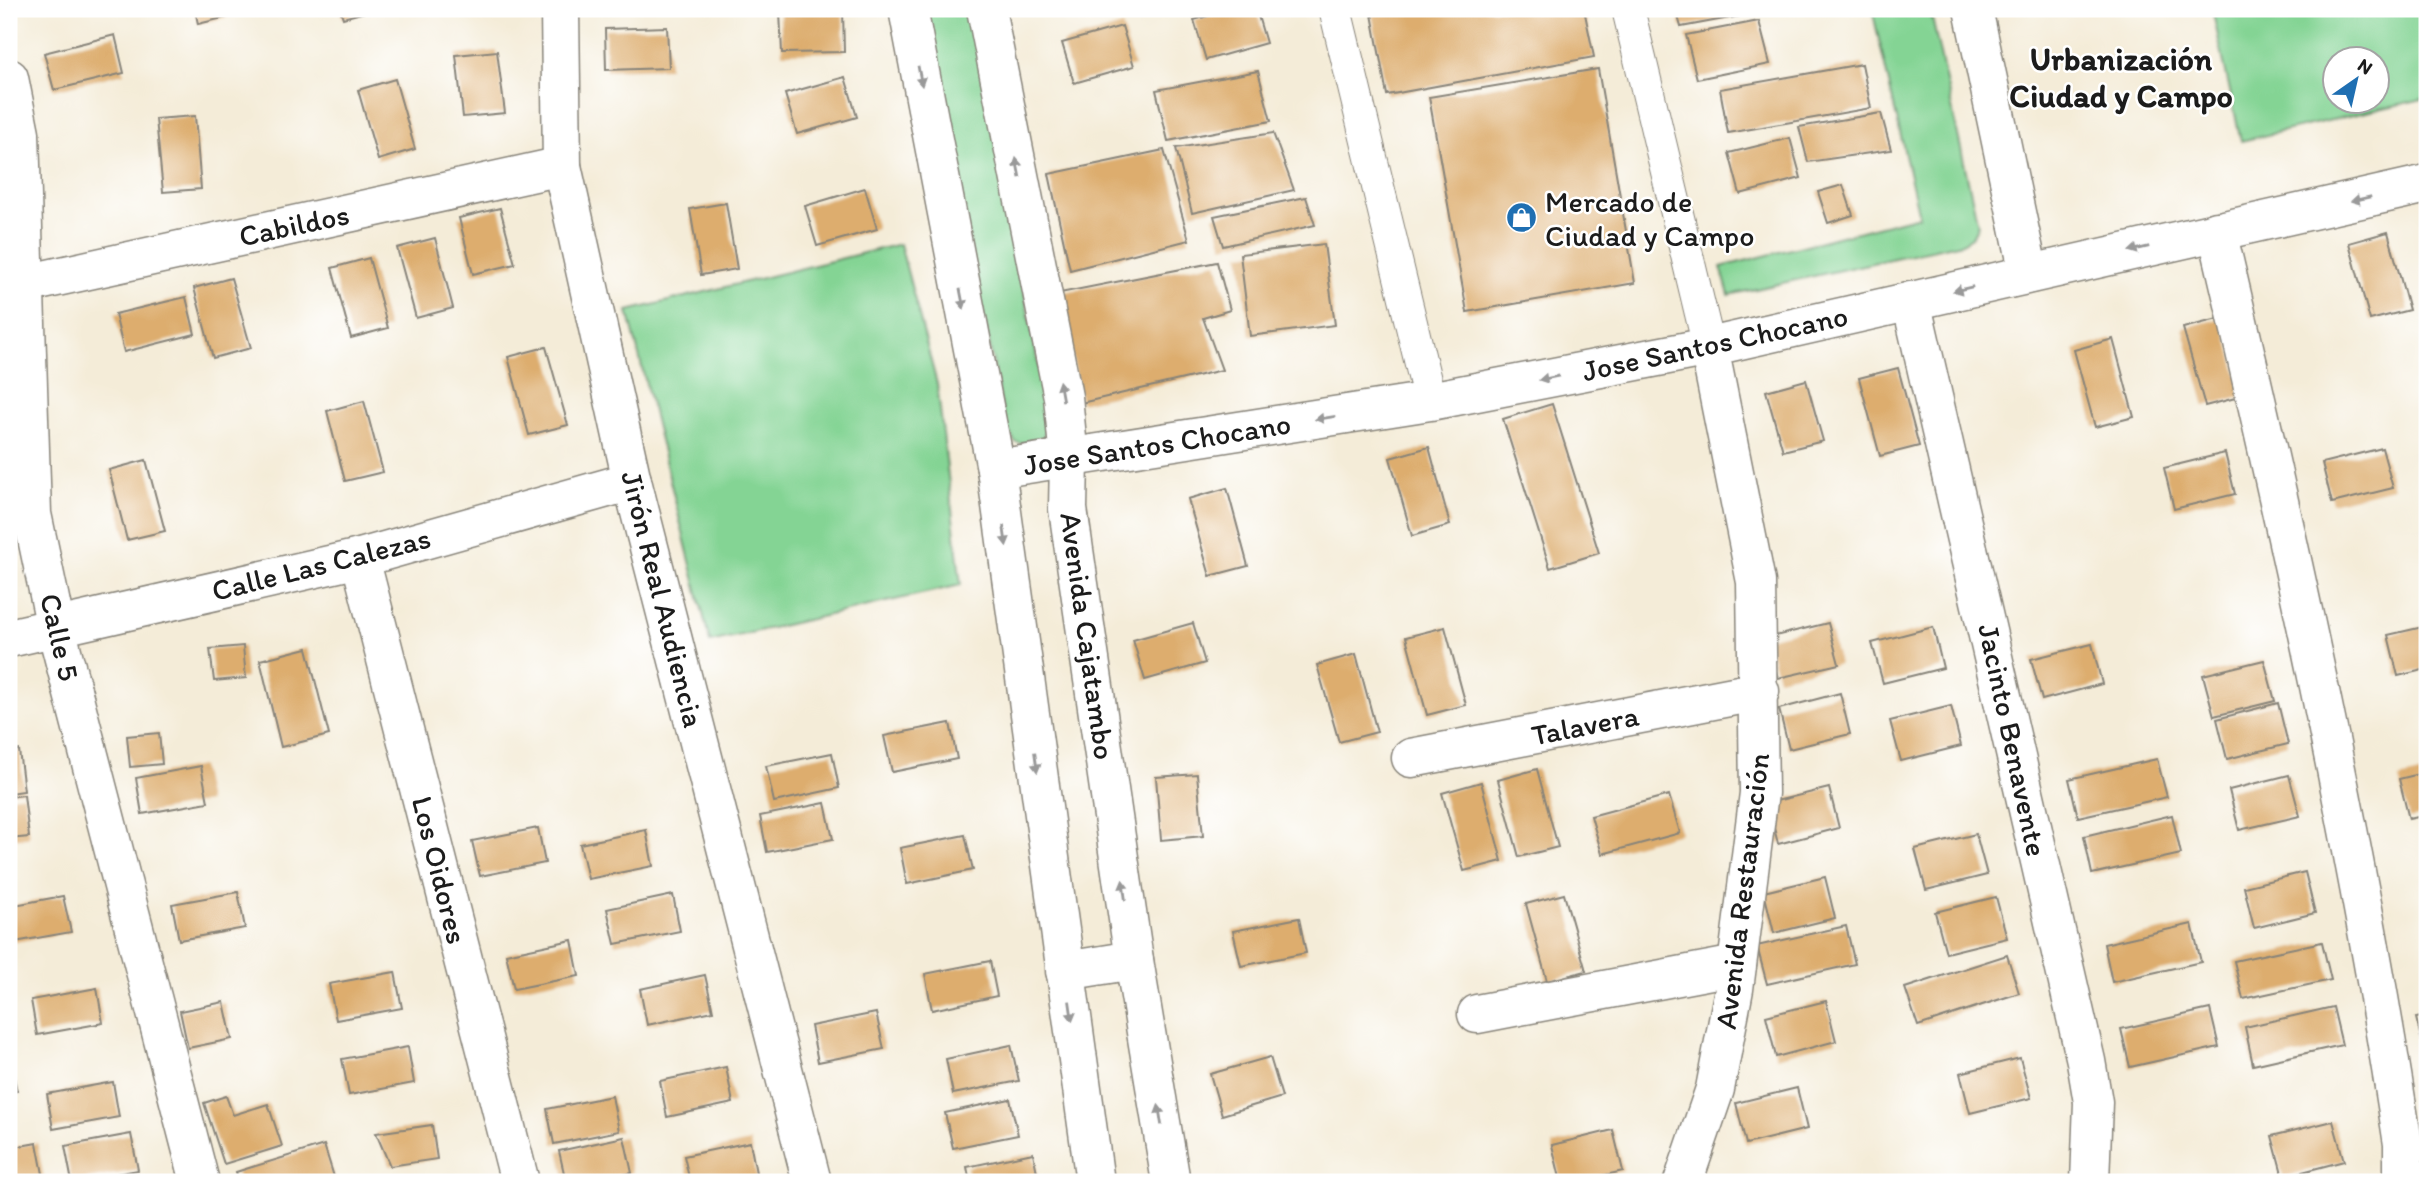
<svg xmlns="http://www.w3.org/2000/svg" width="2436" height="1191" font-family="Itim,sans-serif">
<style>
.green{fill:#84d494;stroke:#507858;stroke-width:2;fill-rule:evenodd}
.building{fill:#ddad6e}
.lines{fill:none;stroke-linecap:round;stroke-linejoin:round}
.pedestrian-casing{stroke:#88847a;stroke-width:34}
.minor-casing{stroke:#88847a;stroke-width:41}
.tertiary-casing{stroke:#88847a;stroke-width:41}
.pedestrian{stroke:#fff;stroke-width:32}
.minor{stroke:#fff;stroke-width:38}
.tertiary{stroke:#fff;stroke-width:38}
.oneway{fill:#999}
.labels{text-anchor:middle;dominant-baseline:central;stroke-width:5;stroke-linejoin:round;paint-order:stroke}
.poi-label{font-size:30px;fill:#1c1c1c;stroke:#fff;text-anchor:start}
.street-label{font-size:30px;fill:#1c1c1c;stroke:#fff}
.neighbourhood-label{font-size:32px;font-weight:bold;fill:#1c1c1c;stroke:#fff}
</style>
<rect width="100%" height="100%" fill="#fff"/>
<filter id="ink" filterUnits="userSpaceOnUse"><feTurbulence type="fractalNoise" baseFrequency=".0143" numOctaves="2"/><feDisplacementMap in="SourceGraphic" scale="14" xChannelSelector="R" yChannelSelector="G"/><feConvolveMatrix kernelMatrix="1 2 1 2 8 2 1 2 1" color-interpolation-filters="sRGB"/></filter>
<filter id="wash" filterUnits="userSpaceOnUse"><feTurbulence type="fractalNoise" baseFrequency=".00686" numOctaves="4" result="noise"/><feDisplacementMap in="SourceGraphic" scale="28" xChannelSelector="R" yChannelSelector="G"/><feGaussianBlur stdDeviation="1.57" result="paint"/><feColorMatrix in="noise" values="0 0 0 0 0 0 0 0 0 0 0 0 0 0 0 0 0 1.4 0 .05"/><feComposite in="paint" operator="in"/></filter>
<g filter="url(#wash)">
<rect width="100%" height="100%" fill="#f4ecd8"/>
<g class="green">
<polygon points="924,9 970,9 1045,400 1044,438 1030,446 1015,442 1005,424"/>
<polygon points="1872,9 1930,9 1978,225 1972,237 1962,243 1729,295 1721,267 1919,216"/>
<path d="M2212,9H2427V98L2241,141ZM2334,60H2376V102H2334Z"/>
<polygon points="900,244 937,384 961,585 710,642 628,311"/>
</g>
<g id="blocks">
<g class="building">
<polygon points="195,9 239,9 240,14 198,24"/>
<polygon points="340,9 371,9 372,10 343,18"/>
<polygon points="1232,9 1256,9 1266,43 1206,60 1194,20"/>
<polygon points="1371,9 1584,9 1594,57 1387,95"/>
<polygon points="1676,9 1766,9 1767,11 1681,27"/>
<polygon points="843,10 844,52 782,53 780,12"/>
<polygon points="1759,21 1770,64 1697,79 1686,35"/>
<polygon points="1122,26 1134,66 1074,83 1062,43"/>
<polygon points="667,27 669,68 606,70 605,29"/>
<polygon points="115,35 124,73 54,90 44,53"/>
<polygon points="497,51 505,113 463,117 456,55"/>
<polygon points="1862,64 1871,108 1728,133 1720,89"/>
<polygon points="1598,69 1635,283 1467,312 1429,97"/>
<polygon points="1258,71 1271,121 1168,141 1156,90"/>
<polygon points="845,77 857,117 797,134 785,94"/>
<polygon points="395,79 415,149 378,160 358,90"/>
<polygon points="1881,113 1891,150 1808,162 1799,127"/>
<polygon points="195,116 201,189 163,192 156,119"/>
<polygon points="1273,133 1294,190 1192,213 1176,148"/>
<polygon points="1790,138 1801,178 1740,194 1729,153"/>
<polygon points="1164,150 1189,240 1070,270 1049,174"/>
<polygon points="1843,185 1853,215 1828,223 1818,192"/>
<polygon points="865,188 877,229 817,246 805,206"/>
<polygon points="1306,197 1315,225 1223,246 1214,216"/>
<polygon points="726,203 737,269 701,275 690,209"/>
<polygon points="500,208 515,264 473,274 459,218"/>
<polygon points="2388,232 2409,310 2370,320 2349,243"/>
<polygon points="435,238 453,308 416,318 397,248"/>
<polygon points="1324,244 1335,325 1250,336 1240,254"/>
<polygon points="369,258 388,328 351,338 332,268"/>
<polygon points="1217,262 1230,310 1203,318 1222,370 1081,403 1060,293"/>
<polygon points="231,278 251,348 213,358 194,288"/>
<polygon points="186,297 195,334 124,352 115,314"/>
<polygon points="2222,318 2243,396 2205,406 2183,328"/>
<polygon points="2113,339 2134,417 2095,427 2074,350"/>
<polygon points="546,347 568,425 529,435 508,357"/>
<polygon points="1898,368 1919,446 1880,456 1859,378"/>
<polygon points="1806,380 1823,441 1783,451 1766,391"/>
<polygon points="364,401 383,472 345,481 327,411"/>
<polygon points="1552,404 1599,553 1550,568 1503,419"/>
<polygon points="1429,447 1450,525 1412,536 1390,458"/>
<polygon points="2382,448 2393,488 2332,503 2322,463"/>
<polygon points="2225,453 2235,494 2174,509 2164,468"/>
<polygon points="146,460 165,531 127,540 109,470"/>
<polygon points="1227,488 1248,566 1210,576 1188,499"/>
<polygon points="1193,623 1205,663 1145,680 1133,640"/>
<polygon points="1828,623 1839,664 1778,678 1767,638"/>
<polygon points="2427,626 2427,669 2398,676 2388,635"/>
<polygon points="1445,627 1466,705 1427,715 1406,637"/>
<polygon points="1933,627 1943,668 1883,683 1872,643"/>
<polygon points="2092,644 2102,684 2042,700 2031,659"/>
<polygon points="243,646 246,678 214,681 210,649"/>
<polygon points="307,648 329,735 281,747 260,660"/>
<polygon points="1356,654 1377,732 1339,742 1317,665"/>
<polygon points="2264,660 2275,701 2214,716 2203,675"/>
<polygon points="1840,693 1850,734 1789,749 1779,709"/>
<polygon points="2278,703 2288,744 2227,759 2217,719"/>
<polygon points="11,705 16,747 9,748 9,706"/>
<polygon points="1951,706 1961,746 1901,761 1890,721"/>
<polygon points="950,723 957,759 892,772 884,736"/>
<polygon points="159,733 162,764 130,767 127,736"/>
<polygon points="19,750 24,791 9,793 9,751"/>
<polygon points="832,753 839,788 774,802 766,766"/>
<polygon points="2157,759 2167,797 2078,817 2069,779"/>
<polygon points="201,766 208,802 142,814 136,778"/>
<polygon points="1537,769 1558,847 1519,857 1498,780"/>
<polygon points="2427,772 2427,815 2409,819 2399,779"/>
<polygon points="1197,774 1203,836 1161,840 1156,777"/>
<polygon points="2289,775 2300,816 2239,830 2229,790"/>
<polygon points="1481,782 1502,861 1464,871 1442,793"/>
<polygon points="1829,788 1839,828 1778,844 1768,803"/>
<polygon points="24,795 29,837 9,839 9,797"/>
<polygon points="1669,795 1680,833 1602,854 1591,816"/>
<polygon points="825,803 833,839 767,852 760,816"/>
<polygon points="2172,815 2181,854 2092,874 2084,836"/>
<polygon points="538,828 545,863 480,876 472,841"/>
<polygon points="646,830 653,866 588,879 580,844"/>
<polygon points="1976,834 1987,875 1926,890 1915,849"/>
<polygon points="965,835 973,870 907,884 900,848"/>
<polygon points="2305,872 2315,913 2254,928 2244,887"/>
<polygon points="1825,877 1835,918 1774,933 1764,892"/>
<polygon points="238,892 245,928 179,940 172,904"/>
<polygon points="1564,894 1586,971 1547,981 1526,904"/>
<polygon points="673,895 680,931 615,944 607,909"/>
<polygon points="63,896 71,932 9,943 9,906"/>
<polygon points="1996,897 2007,938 1946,953 1935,912"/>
<polygon points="1299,918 1306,953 1241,966 1233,931"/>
<polygon points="2192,924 2201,962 2112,982 2104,944"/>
<polygon points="1846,926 1855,964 1767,984 1757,946"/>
<polygon points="572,940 579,976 514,989 506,954"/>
<polygon points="2322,942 2331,980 2243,999 2234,961"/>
<polygon points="2007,955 2019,993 1918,1026 1905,988"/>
<polygon points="990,961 997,996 932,1010 925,974"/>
<polygon points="395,972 402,1008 336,1020 329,984"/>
<polygon points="705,975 713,1011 647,1025 640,989"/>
<polygon points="97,988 103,1023 37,1035 31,1000"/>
<polygon points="1826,1001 1836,1041 1776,1057 1766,1016"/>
<polygon points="224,1002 232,1039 188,1048 180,1011"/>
<polygon points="2333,1007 2342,1045 2253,1065 2245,1027"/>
<polygon points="2210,1009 2219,1047 2130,1067 2121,1029"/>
<polygon points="876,1013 884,1049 818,1062 811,1026"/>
<polygon points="2427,1016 2427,1058 2426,1058 2416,1018"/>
<polygon points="1011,1045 1019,1081 953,1094 946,1059"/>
<polygon points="408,1047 414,1083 349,1095 342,1059"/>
<polygon points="9,1054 17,1091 9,1093"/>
<polygon points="1270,1057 1282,1097 1222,1115 1210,1074"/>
<polygon points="2020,1058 2031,1098 1970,1113 1960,1073"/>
<polygon points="726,1067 733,1103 667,1117 660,1081"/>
<polygon points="113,1082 119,1117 53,1129 47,1094"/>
<polygon points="1797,1088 1807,1129 1746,1144 1736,1103"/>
<polygon points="226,1096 233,1115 268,1104 282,1146 224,1164 204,1103"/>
<polygon points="612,1096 619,1131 554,1144 547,1109"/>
<polygon points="1010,1099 1018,1135 953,1148 945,1113"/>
<polygon points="2333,1121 2344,1161 2283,1177 2272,1136"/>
<polygon points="432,1125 437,1159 390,1166 376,1133"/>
<polygon points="1613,1130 1623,1171 1575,1182 1561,1182 1552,1145"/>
<polygon points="131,1134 138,1170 72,1182 65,1146"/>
<polygon points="624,1137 632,1173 585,1182 566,1182 559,1151"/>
<polygon points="750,1142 757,1178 736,1182 690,1182 684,1156"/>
<polygon points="37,1143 44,1179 9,1182 9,1148"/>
<polygon points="324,1145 335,1180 239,1182 236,1172"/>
<polygon points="1033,1153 1039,1182 970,1182 967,1167"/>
</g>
</g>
</g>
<g filter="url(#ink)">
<use href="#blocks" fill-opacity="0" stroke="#88847a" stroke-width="2"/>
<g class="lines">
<defs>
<g id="pedestrian">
<polyline points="1335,9 1430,401"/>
<polyline points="1628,9 1709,347"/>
</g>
<g id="minor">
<polyline points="560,9 562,166 632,481 812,1182"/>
<polyline points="1973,9 2029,274"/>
<polyline points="9,78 20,133 32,514 56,628 200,1182"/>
<path d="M2217,231C2288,534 2356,837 2403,1144V1182"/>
<polyline points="25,284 562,166"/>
<polyline points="1911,301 2086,1061 2093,1102 2090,1182"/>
<polyline points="360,558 520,1182"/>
<polyline points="9,638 360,558 632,481"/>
<polyline points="1411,758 1760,691"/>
<polyline points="1477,1014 1737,965"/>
<polyline points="1683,1182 1715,1089 1734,989 1759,793 1756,582 1709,347"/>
</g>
<g id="tertiary">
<polyline points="908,9 996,469 1095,1182"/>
<polyline points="986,9 1063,397 1069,459 1068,509 1134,960 1171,1182"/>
<polyline points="996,469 1430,401 1709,347 2427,184"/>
<polyline points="1065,971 1134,960"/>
</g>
</defs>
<use href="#pedestrian" class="pedestrian-casing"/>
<use href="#minor" class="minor-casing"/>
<use href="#tertiary" class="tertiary-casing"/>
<use href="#pedestrian" class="pedestrian"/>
<use href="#minor" class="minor"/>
<use href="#tertiary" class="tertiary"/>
</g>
<defs><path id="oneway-solid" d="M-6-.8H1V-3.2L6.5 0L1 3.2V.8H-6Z" transform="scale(1.75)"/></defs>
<g class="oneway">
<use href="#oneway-solid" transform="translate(920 76) rotate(79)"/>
<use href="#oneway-solid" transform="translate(1018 168) rotate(-101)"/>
<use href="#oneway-solid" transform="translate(2361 199) rotate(167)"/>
<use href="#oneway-solid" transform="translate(2139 249) rotate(167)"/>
<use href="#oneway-solid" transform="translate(1963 289) rotate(167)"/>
<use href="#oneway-solid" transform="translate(962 299) rotate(79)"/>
<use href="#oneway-solid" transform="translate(1549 378) rotate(169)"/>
<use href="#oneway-solid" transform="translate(1061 391) rotate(-100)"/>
<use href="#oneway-solid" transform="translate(1325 418) rotate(171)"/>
<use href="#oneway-solid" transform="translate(1005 536) rotate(82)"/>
<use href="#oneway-solid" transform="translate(1036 762) rotate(82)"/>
<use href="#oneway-solid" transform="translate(1124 890) rotate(-98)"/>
<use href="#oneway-solid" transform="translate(1071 1011) rotate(82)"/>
<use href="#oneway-solid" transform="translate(1160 1115) rotate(-99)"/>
</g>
</g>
<defs>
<symbol id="shop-disc" viewBox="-11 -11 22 22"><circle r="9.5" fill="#1f6fb2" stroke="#fff"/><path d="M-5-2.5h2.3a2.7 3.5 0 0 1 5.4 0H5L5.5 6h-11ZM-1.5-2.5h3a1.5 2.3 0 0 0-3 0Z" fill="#fff"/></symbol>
</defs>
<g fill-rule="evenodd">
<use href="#shop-disc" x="1504" y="200" width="35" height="35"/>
</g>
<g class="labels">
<g class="poi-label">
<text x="1545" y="201">Mercado de<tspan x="1545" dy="34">Ciudad y Campo</tspan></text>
</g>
<g class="street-label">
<text transform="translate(294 225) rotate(-12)">Cabildos</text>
<text transform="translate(1715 343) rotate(-12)">Jose Santos Chocano</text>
<text transform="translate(1157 444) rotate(-9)">Jose Santos Chocano</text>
<text transform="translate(321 564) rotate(-14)">Calle Las Calezas</text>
<text transform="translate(663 599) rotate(76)">Jirón Real Audiencia</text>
<text transform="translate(1088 636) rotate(82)">Avenida Cajatambo</text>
<text transform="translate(60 637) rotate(77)">Calle 5</text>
<text transform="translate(1585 725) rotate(-11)">Talavera</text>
<text transform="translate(2013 740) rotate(78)">Jacinto Benavente</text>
<text transform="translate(440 870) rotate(76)">Los Oidores</text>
<text transform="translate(1742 891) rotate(-83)">Avenida Restauración</text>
</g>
<g class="neighbourhood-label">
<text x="2121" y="59">Urbanización<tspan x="2121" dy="37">Ciudad y Campo</tspan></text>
</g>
</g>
<rect width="2436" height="1191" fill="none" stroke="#fff" stroke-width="35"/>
<g transform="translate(2356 80) rotate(34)"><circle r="33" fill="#ffffff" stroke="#a4a4a4" stroke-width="2"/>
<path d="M0-5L12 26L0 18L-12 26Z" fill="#1f6fb2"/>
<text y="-10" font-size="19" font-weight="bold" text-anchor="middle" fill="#1c1c1c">N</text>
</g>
</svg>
